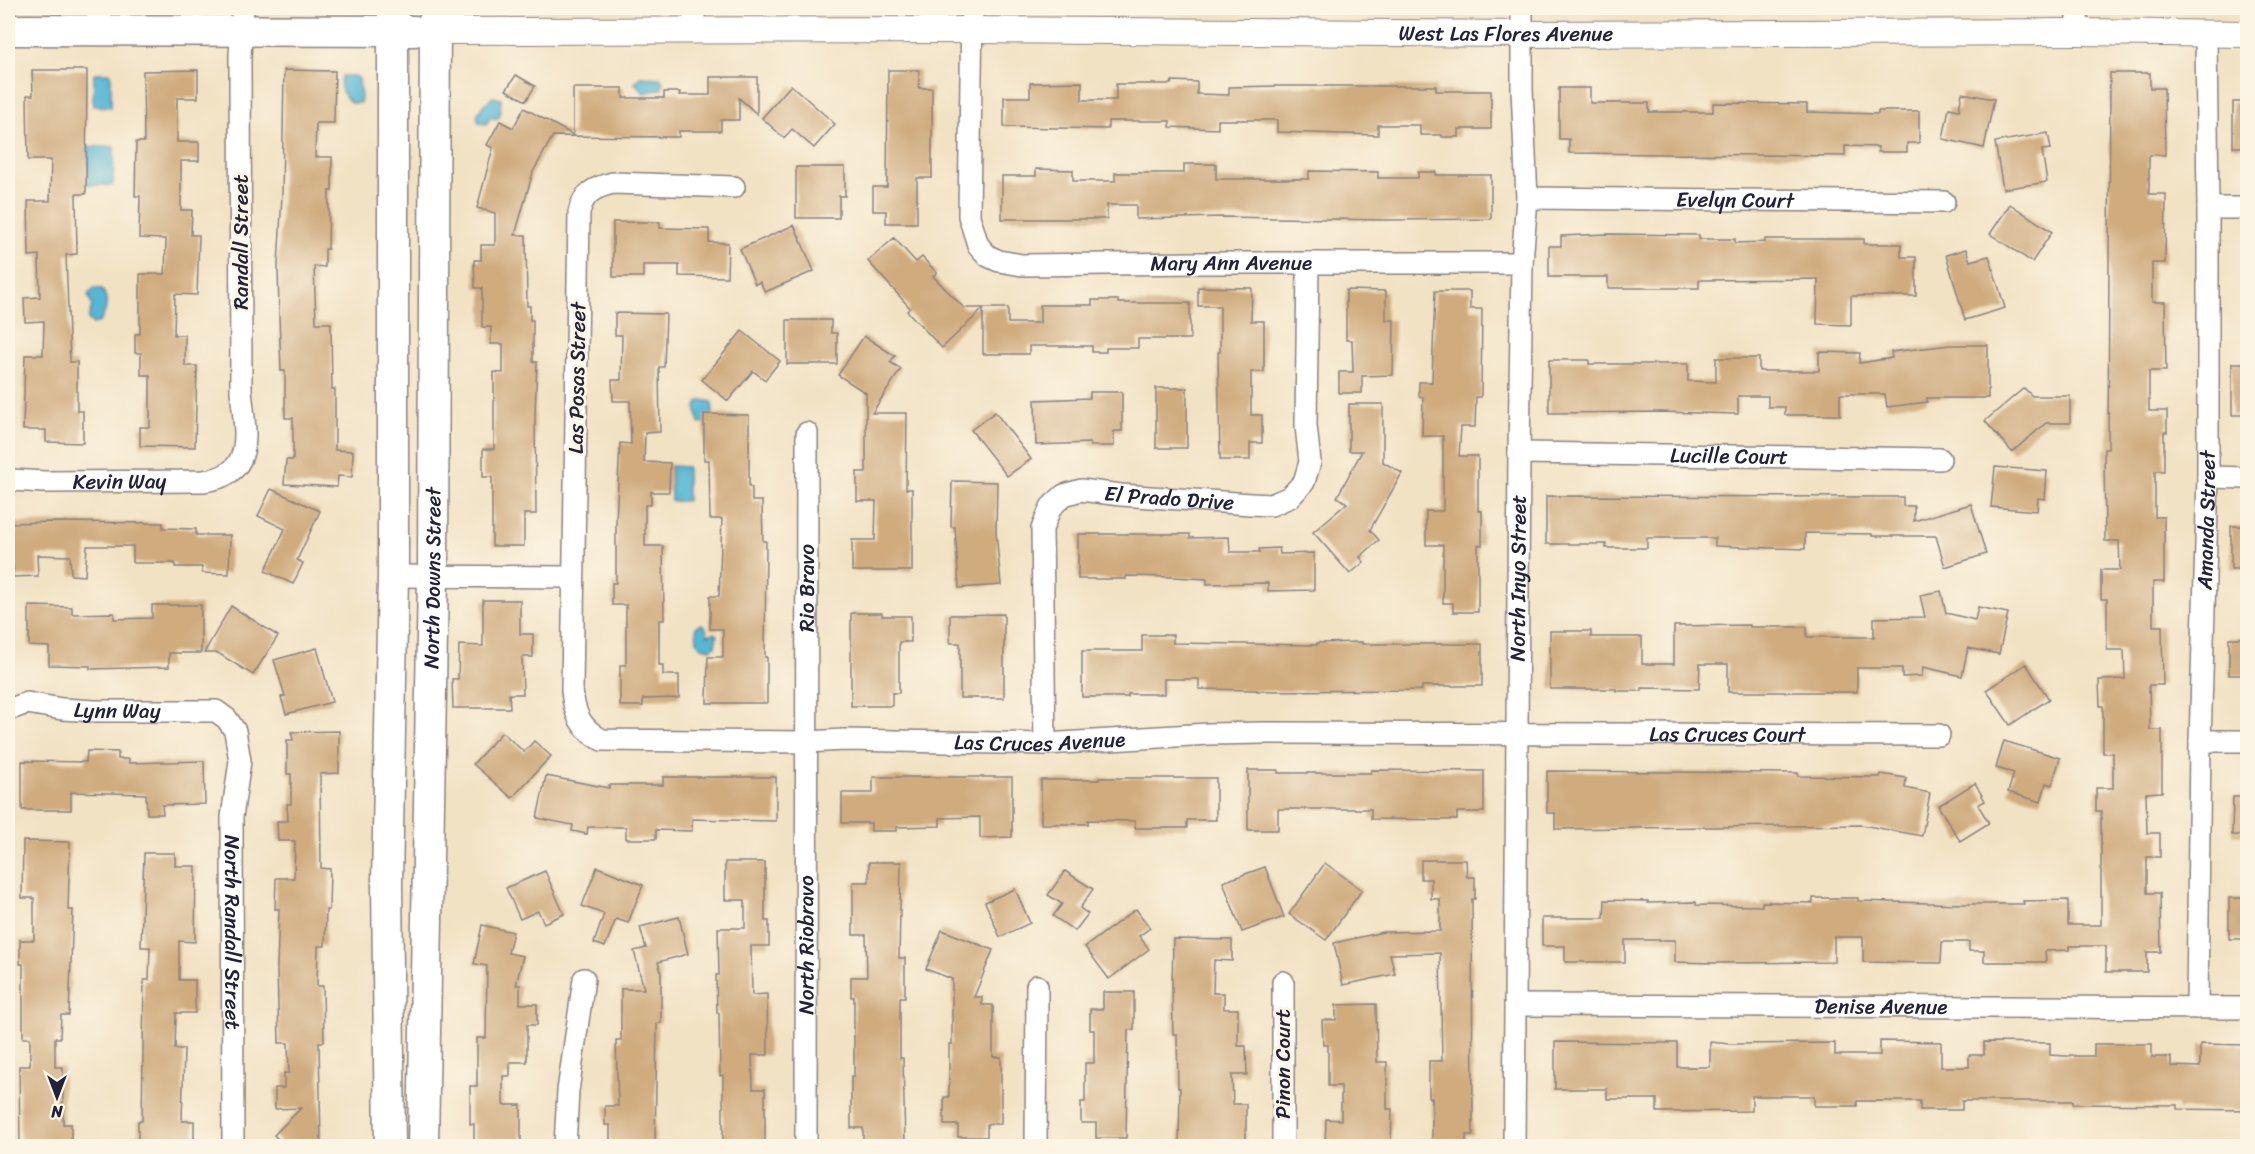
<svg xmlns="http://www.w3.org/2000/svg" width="2255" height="1154" font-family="Sriracha,sans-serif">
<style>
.water{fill:#56b7d4;stroke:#3c6c88;stroke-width:1.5}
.building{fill:#cfab7e}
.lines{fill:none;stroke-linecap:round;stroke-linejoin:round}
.minor-casing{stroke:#8a8280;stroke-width:24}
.tertiary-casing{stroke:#8a8280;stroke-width:28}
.secondary-casing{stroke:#8a8280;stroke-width:33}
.minor{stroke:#fff;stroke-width:21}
.tertiary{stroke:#fff;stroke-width:26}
.secondary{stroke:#fff;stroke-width:30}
.labels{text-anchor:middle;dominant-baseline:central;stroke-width:6;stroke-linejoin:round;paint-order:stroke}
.street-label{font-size:21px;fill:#22223b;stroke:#fcf5e5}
</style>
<rect width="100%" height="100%" fill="#fcf5e5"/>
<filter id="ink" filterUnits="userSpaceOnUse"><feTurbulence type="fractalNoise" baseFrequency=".0167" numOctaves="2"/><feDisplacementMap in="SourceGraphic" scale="12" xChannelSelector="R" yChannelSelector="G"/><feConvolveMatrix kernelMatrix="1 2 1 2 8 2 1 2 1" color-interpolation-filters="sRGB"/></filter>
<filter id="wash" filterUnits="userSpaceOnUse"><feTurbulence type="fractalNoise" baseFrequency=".008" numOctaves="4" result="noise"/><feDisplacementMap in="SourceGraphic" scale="24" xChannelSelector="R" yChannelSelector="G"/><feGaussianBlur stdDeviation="1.35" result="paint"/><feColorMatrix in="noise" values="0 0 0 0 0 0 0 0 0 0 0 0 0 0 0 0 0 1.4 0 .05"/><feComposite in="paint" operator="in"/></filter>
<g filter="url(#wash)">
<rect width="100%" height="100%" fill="#f2e2c4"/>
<g class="water">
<polygon points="94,73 111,73 111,107 93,106"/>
<path d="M342,76H355L359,79L361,98L360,103H351C344,95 337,88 342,76Z"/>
<polygon points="640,77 660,78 663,82 662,89 644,93 635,83"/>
<polygon points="493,97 501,99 500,116 496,119 491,117 486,124 479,123 477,115 484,104"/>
<polygon points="88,147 114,147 113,185 88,185"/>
<path d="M94,288L102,289C109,301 107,310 100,322L93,324L88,319L92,306L88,295Z"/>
<polygon points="702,400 712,402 713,411 710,422 699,424 696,407 698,402"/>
<polygon points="671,466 687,467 687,501 671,501"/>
<polygon points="701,624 705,626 708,635 714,633 717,635 715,646 711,649 702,647 697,642 696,627"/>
</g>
<g id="blocks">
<g class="building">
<polygon points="32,70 87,70 86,194 76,194 77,254 66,255 70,362 77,362 77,411 83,411 83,443 46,442 46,430 23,430 25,355 43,355 44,321 25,322 24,298 40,297 39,255 29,256 28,201 50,201 51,160 28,160 27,95 33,95"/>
<polygon points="198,70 198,98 177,98 177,142 199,142 199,161 181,161 181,210 192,210 191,235 199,235 197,295 175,294 174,335 185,335 185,366 197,366 195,447 140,446 140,427 150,427 150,375 141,375 141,353 135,353 135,334 140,334 140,274 165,274 166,239 139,238 140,196 135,196 136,142 144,142 143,71"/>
<polygon points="284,70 335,71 334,123 316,123 315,157 332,157 332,191 329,191 328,249 325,249 325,267 314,266 316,323 331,323 332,389 335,389 335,450 353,451 352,477 338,476 337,487 284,484 286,460 293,460 293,418 285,418 285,371 281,371 279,315 278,265 282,195"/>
<polygon points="888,70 919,70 919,88 932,88 932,178 917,178 917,223 886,223 886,211 873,211 873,187 887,187"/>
<polygon points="2110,73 2150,73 2150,88 2164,88 2165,155 2149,155 2149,194 2166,194 2165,263 2152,263 2152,302 2165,302 2166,371 2149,371 2149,411 2167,411 2167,432 2164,432 2164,471 2155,471 2155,517 2164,517 2164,582 2153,582 2153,626 2162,626 2163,685 2149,685 2150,730 2162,730 2162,792 2146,793 2147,833 2160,833 2160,857 2147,857 2147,893 2160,893 2161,952 2147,952 2147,972 2106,972 2106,946 2069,946 2069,950 2045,951 2046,962 1984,962 1984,951 1969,951 1969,942 1942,942 1941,963 1863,962 1863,937 1834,937 1834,962 1712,963 1675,962 1675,940 1625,940 1625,962 1565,962 1565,946 1542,946 1542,918 1604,918 1605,900 1648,901 1648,903 1696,902 1696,905 1762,906 1762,902 1813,903 1813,898 1858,898 1858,901 1963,904 2024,904 2023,901 2068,900 2068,925 2101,925 2101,811 2096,811 2096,788 2113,788 2113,753 2103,753 2103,706 2100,706 2099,680 2125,679 2124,650 2107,650 2107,599 2101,599 2101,570 2120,570 2119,541 2105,541 2104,449 2108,449"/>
<polygon points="516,75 535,86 526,101 506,90"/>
<polygon points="710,77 757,77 757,114 739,98 739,120 721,120 721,131 679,131 679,137 553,136 533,172 515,235 526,235 527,306 530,306 530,320 533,320 533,362 537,362 535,415 536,514 524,514 524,546 492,546 492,477 483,477 483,449 494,449 494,372 503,373 503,344 491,344 491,327 482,327 482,288 475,288 474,260 481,260 481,245 495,245 495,213 477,208 493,148 487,145 500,121 513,128 524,108 573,135 573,88 623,88 623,98 664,98 664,92 680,92 679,95 710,95"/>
<polygon points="1172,81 1197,82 1197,94 1229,95 1229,87 1278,86 1436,86 1436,91 1491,91 1491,129 1459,129 1459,137 1442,137 1442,135 1420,135 1420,125 1378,125 1378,135 1277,132 1277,120 1218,120 1218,129 1170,127 1170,121 1108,121 1108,129 1004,127 1004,97 1030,97 1030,83 1082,82 1082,100 1116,100 1116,84 1171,84"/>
<polygon points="791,85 835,124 814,148 792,129 784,138 762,118"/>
<polygon points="1559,88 1590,88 1590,103 1649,103 1649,112 1713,112 1713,103 1807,104 1807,112 1878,114 1878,111 1919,111 1919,143 1907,143 1907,152 1878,152 1878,147 1845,146 1845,156 1569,153 1569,139 1559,139"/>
<polygon points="1962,93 1994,99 1984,148 1943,139 1949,108 1959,110"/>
<rect x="2233" y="102" width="14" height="45"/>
<polygon points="2048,133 2051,149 2042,150 2047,182 2003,189 1995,142"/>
<polygon points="1184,164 1216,164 1216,179 1309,179 1309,171 1378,172 1378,178 1418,178 1418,172 1436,172 1436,175 1491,175 1491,219 1385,220 1224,217 1136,219 1136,205 1107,205 1107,219 1002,219 1002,176 1036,176 1036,169 1073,170 1073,181 1115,181 1115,173 1184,173"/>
<polygon points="796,167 845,167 845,196 839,196 839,218 796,218"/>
<polygon points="2010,204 2052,232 2032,262 1990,234"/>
<polygon points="613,222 660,222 660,228 709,229 709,242 728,243 727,277 679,276 679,265 643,265 643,277 613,277"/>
<polygon points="794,225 814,271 765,292 760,282 755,284 740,249"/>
<polygon points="1608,234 1699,235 1699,239 1735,239 1735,243 1765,242 1765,239 1864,239 1864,244 1901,244 1901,257 1916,257 1916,296 1851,296 1851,325 1817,324 1818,279 1699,280 1699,288 1608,288 1608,277 1549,277 1549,246 1561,246 1561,236"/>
<polygon points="894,238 916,262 922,257 937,273 933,276 964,308 1008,308 1008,323 1040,323 1040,305 1092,305 1092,300 1118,300 1118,303 1190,303 1190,339 1138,339 1138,348 1106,348 1106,352 1092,352 1092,346 1029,346 1029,354 983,354 983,309 942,348 907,311 910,308 868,261"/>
<polygon points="1966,249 1970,261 1989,256 2005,308 1965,320 1946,255"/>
<polygon points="1198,287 1252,288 1251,321 1264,321 1264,372 1251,372 1251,415 1262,415 1262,443 1250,443 1250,460 1220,460 1218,352 1220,352 1220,306 1198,306"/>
<polygon points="1346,290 1386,291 1386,320 1394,320 1393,375 1362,376 1362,393 1339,393 1339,372 1353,372 1352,340 1346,340"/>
<polygon points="1435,291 1470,291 1470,309 1482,309 1481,397 1476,397 1475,427 1461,427 1459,456 1478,456 1478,511 1482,511 1482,545 1478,545 1478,612 1453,612 1453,603 1443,603 1443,545 1426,545 1426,511 1443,511 1443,436 1422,436 1423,397 1419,396 1419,382 1432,382"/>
<polygon points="615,313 666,314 664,367 659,367 660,432 645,433 644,462 670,463 669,492 651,492 651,505 645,505 645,546 663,546 664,620 659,620 659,665 663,665 663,675 679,675 679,698 643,699 643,706 620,706 620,665 626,665 626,605 612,605 612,583 616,583 616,521 620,443 631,444 630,401 613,401 612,380 621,380 622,335 615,335"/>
<polygon points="787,320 831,320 831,333 837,333 837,364 787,364"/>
<polygon points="742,331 780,361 765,380 753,371 728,401 702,380"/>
<polygon points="864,336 895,356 890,362 901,369 872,413 907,413 906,489 912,489 912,571 852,571 852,540 875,540 876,501 857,501 857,472 866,472 866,393 838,375"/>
<polygon points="1950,345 1988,345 1988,398 1927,398 1927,402 1887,407 1885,394 1840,394 1840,415 1785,415 1785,407 1768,407 1768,396 1738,396 1738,414 1658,412 1549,413 1549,360 1589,360 1589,364 1688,364 1688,381 1716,382 1716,358 1759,358 1759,371 1819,371 1819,352 1860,353 1859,363 1892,358 1891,352"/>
<rect x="2232" y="363" width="15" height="52"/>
<rect x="1156" y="388" width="31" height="60"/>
<polygon points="2024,388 2032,396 2070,396 2070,423 2046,423 2012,452 1985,421"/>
<polygon points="1090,392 1122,392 1122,431 1114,431 1114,446 1090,446 1090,443 1036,445 1035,400 1090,398"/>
<polygon points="1349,404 1383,404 1383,462 1402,473 1370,530 1379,540 1360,557 1364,562 1350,574 1313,532 1347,503 1337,497 1362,451 1349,451"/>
<polygon points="995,412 1031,459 1007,476 971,430"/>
<polygon points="704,414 749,415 749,487 752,487 752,501 762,501 763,541 766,541 765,657 767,657 767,703 707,703 708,657 723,657 723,629 710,629 710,596 719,596 722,519 710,519 709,460 704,460"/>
<polygon points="1995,467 2047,471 2045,499 2038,498 2037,511 1991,507"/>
<polygon points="952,481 997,482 996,532 1001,585 959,588 955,527 951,527"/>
<polygon points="271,489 320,511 297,560 303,563 293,584 265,571 285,529 258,516"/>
<polygon points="1546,496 1903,497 1903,506 1914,506 1914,521 1971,504 1986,554 1945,567 1936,536 1872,536 1872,534 1805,533 1805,549 1715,546 1715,538 1647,538 1647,548 1606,548 1606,544 1546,544"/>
<polygon points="52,522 163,523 163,528 196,529 196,535 230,535 229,574 202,573 202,567 175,567 175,563 133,563 133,546 87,546 85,576 71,575 70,556 37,555 38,576 13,577 13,566 8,566 8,523"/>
<rect x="2231" y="526" width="16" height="43"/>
<polygon points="1078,534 1190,534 1190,538 1229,537 1230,552 1260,552 1259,549 1279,548 1280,554 1314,553 1314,590 1268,591 1268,583 1207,584 1207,579 1174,577 1126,576 1126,579 1078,579"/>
<polygon points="1941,591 1946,613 1975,620 1978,607 2008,613 1999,654 1968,648 1962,676 1923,667 1922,676 1902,677 1902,668 1857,668 1857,692 1728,692 1728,664 1700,664 1699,689 1642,688 1642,691 1616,691 1616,689 1550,689 1550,631 1591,631 1591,637 1642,637 1642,664 1674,664 1674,626 1750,625 1750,627 1807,627 1807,637 1874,637 1874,618 1925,617 1920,595"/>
<polygon points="483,600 520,600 520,634 533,634 533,657 522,657 523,694 509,694 510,708 453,708 452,679 458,679 459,645 483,646"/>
<polygon points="152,605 201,605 201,653 169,653 169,667 90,669 90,666 49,665 49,647 29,646 29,606 72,607 72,614 114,613 114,619 152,618"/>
<polygon points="231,606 278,636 253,675 218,653 204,653"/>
<polygon points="851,613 882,613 882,616 911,616 911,642 899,642 899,693 892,693 892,706 851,706"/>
<polygon points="1004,614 1004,698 960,698 960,643 950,643 950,615"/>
<polygon points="1142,635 1173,635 1173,643 1317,645 1317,643 1362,642 1362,644 1482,644 1482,686 1422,686 1422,690 1257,691 1257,690 1199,689 1199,679 1164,679 1164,694 1128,694 1128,697 1082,697 1082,651 1142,651"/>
<rect x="2229" y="638" width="18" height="37"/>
<polygon points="317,648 332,702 286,714 281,697 285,696 274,660"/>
<polygon points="2026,664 2049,699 2010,725 1986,690"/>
<polygon points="339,731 339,773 320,774 321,868 330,869 329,910 326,910 325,946 318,946 317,986 323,986 324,1042 319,1042 321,1146 285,1146 274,1135 301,1108 275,1109 275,1088 284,1088 284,1073 289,1073 288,1043 279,1043 277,968 279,909 275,909 276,878 294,878 295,841 278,841 277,821 288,821 287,804 291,804 291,774 287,774 287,740 293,740 291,732"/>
<polygon points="502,732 524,752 534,741 551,756 512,798 473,764"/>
<polygon points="2004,741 2060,758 2052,785 2046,783 2041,802 2008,792 2014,773 1996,768"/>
<polygon points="87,751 118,752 118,759 129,759 129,763 204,761 205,804 162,805 163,814 147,814 146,794 71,792 71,810 22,810 22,761 86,762"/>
<polygon points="1248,770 1278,770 1278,773 1371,773 1371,770 1484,771 1484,812 1457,812 1457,820 1371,819 1371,809 1278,809 1278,830 1248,830"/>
<polygon points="1547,771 1798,773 1798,776 1880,777 1881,774 1906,778 1905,788 1930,793 1922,836 1862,825 1555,829 1555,813 1547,813"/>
<polygon points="546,776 609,788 609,785 663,785 663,777 776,777 776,821 692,819 692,831 656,830 656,839 626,839 626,827 588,827 587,834 572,831 573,825 537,818"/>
<polygon points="873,777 1012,777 1012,837 980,838 980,817 940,818 940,826 897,827 897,831 871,831 871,823 842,823 842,793 873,793"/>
<polygon points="1099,778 1216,778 1216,820 1187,820 1187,828 1135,828 1135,821 1088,820 1088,824 1041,824 1041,780 1099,780"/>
<polygon points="1975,783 1985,801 1978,805 1989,823 1960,841 1938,806"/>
<polygon points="2233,797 2247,797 2247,835 2232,835"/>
<polygon points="23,841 70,842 68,910 73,910 69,1015 61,1015 60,1038 55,1038 55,1067 63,1067 63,1124 71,1124 71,1146 20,1146 19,1066 30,1066 30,1038 23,1038 23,964 20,964 20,940 34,940 34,898 22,898"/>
<polygon points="144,853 175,853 175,866 196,866 195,942 179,941 179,980 195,980 195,1013 176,1013 175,1049 184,1049 182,1121 194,1121 194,1143 175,1143 175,1146 138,1146 138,1121 142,1121 144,980 149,980 150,947 141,947"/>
<polygon points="1421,860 1466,860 1467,877 1475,877 1475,899 1472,899 1473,1135 1466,1135 1466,1146 1432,1146 1432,1098 1429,1098 1429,1061 1442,1061 1440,953 1390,954 1395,974 1343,985 1334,943 1383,932 1440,931 1440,899 1431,899 1431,879 1421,879"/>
<polygon points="725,862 765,862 765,921 769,921 769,946 751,946 752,995 767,994 768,1055 752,1055 753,1089 765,1089 765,1146 723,1146 723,1075 720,1076 719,1013 717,1013 716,975 719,975 718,928 745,928 745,900 725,900"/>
<polygon points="869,862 901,862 899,958 905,958 905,997 900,997 900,1058 903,1058 905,1146 863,1146 863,1128 851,1128 851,1076 854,1076 854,997 851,997 851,977 867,977 866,935 853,935 853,882 869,882"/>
<polygon points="1325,863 1362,890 1326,940 1289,914"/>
<polygon points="597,867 643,885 628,923 616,919 605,947 594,943 604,914 582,906"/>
<polygon points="1265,867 1284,917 1242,932 1223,882"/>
<polygon points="545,871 564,914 544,923 538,911 520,919 506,888"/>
<polygon points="1065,871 1093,889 1080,908 1088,914 1075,931 1053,916 1062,904 1048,895"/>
<polygon points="1015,889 1030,923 1000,937 985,902"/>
<rect x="2229" y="898" width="18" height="41"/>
<polygon points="1136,909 1150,928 1139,936 1149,949 1109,979 1085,947"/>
<polygon points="679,917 688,954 658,962 661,972 661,1023 657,1023 655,1146 610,1146 610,1125 605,1125 605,1106 618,1106 616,1040 621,1040 621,989 644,989 634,951 646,948 640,927"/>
<polygon points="482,925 513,932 508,953 523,956 516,985 520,985 520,1004 537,1004 537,1025 527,1025 527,1062 510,1062 510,1076 503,1076 503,1105 521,1105 521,1146 474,1146 474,1124 470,1124 470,1086 477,1086 477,1038 486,1038 487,966 474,964"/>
<polygon points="942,930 993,950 974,997 982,997 982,1005 993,1005 993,1057 1001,1057 1001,1124 987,1124 987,1137 958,1137 958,1125 944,1125 944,1097 949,1097 949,1044 952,1044 952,979 926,969"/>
<polygon points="1173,939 1232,940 1232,961 1214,960 1213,993 1224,993 1224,1009 1238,1009 1238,1046 1246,1046 1247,1075 1232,1075 1233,1104 1246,1104 1246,1146 1179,1146 1180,1088 1178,1088 1177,1034 1173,1034 1172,985"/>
<polygon points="1103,992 1134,992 1134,1030 1128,1030 1126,1138 1096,1138 1096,1123 1081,1123 1081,1102 1085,1102 1085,1063 1094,1063 1094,1030 1090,1030 1090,1009 1103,1009"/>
<polygon points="1376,1004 1377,1062 1387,1062 1387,1109 1392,1109 1391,1146 1325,1146 1326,1119 1341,1120 1341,1086 1328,1086 1328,1045 1323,1045 1322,1020 1336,1020 1336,1005"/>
<polygon points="1880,1041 1941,1042 1941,1067 1969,1067 1969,1055 1984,1055 1984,1042 2050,1043 2050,1055 2065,1056 2094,1056 2094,1044 2152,1044 2152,1057 2171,1057 2171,1066 2200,1067 2200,1044 2247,1045 2247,1110 2177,1109 2177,1105 2073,1104 2073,1101 1962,1101 1962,1110 1920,1110 1920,1101 1857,1101 1857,1106 1814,1106 1814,1096 1752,1096 1752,1111 1657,1112 1657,1099 1607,1099 1607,1089 1555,1089 1555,1042 1677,1043 1677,1067 1710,1067 1710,1042 1730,1044 1835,1043 1835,1055 1880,1055"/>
</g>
</g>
</g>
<g filter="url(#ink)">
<use href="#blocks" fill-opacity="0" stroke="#8a8280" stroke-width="1.5"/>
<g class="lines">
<defs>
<g id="minor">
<path id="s1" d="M972,8L969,216L978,245L988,256L999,261L1022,265L1200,263H1522"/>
<polyline points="694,30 694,8"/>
<polyline points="2077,32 2077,8"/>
<path id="s2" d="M734,187L613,183C595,187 583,193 579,213L572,690C574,713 580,728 602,740L806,742L845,740L1045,744L1208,734L1265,733L1939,735"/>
<path id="s3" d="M1527,198L1944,202"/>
<polyline points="2208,208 2248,208"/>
<path id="s4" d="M1519,453L1940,459"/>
<polyline points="2208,477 2248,478"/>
<path id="s5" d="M8,478L12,480L44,482L203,481C257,475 245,431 241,391L240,56L243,8"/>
<polyline points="393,576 573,577"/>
<path id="s6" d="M8,710L27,703L62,709L95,711H216L227,719L235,731L240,761L232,817L233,1146"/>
<polyline points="2200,741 2248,741"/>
<path id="s7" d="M1045,744L1042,529L1051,507L1064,495L1081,490L1121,495L1251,504L1271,505L1290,497L1304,482L1310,462L1306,426L1308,263"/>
<polyline points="1283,982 1283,1146"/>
<path id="s8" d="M1515,1005L2248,1008"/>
<path id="s9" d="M2197,1008L2200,741L2208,477V208L2206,34"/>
<polyline points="565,1146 568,1091 584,979"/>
<path id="s10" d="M806,1146L807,433"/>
<polyline points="1036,1146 1037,986"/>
<path id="s11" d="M1514,1146L1519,453L1522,263L1527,198L1522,89V8"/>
</g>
<g id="tertiary">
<path id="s12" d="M435,31L972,30L1522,34L2077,32L2248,34"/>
</g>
<g id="secondary">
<polyline points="8,30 414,31"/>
<polyline points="390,1146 387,883 393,576 393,8"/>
<path id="s13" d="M423,1146L433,576L435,8"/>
</g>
</defs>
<use href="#minor" class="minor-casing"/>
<use href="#tertiary" class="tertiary-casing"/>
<use href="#secondary" class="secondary-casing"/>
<use href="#minor" class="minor"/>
<use href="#tertiary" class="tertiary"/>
<use href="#secondary" class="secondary"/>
</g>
</g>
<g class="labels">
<g class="street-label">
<text stroke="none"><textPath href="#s12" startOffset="1071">West Las Flores Avenue</textPath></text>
<text stroke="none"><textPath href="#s3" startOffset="208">Evelyn Court</textPath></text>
<text transform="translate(241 242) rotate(-90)">Randall Street</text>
<text stroke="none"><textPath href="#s1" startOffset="498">Mary Ann Avenue</textPath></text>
<text transform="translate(577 378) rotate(-89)">Las Posas Street</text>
<text stroke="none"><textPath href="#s4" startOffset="210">Lucille Court</textPath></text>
<text stroke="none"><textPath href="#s5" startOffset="112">Kevin Way</textPath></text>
<text stroke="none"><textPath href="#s7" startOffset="363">El Prado Drive</textPath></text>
<text stroke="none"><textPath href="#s9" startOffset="488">Amanda Street</textPath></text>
<text stroke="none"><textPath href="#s13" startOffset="568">North Downs Street</textPath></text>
<text stroke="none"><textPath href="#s11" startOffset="568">North Inyo Street</textPath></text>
<text stroke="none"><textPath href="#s10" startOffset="558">Rio Bravo</textPath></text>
<text stroke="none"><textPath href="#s6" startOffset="111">Lynn Way</textPath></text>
<text stroke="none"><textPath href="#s2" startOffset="1834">Las Cruces Court</textPath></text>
<text stroke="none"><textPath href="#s2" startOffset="1146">Las Cruces Avenue</textPath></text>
<text stroke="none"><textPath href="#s6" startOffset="440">North Randall Street</textPath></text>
<text stroke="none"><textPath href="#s10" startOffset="201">North Riobravo</textPath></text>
<text stroke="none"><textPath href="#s8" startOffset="366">Denise Avenue</textPath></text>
<text transform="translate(1283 1064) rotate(-90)">Pinon Court</text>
</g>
</g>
<rect width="2255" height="1154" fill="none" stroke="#fcf5e5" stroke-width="30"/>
<g transform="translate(57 1097) rotate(180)" stroke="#fcf5e5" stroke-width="4.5" paint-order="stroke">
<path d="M0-4.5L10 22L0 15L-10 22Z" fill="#22223b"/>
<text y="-9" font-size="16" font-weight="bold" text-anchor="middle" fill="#22223b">N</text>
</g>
</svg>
